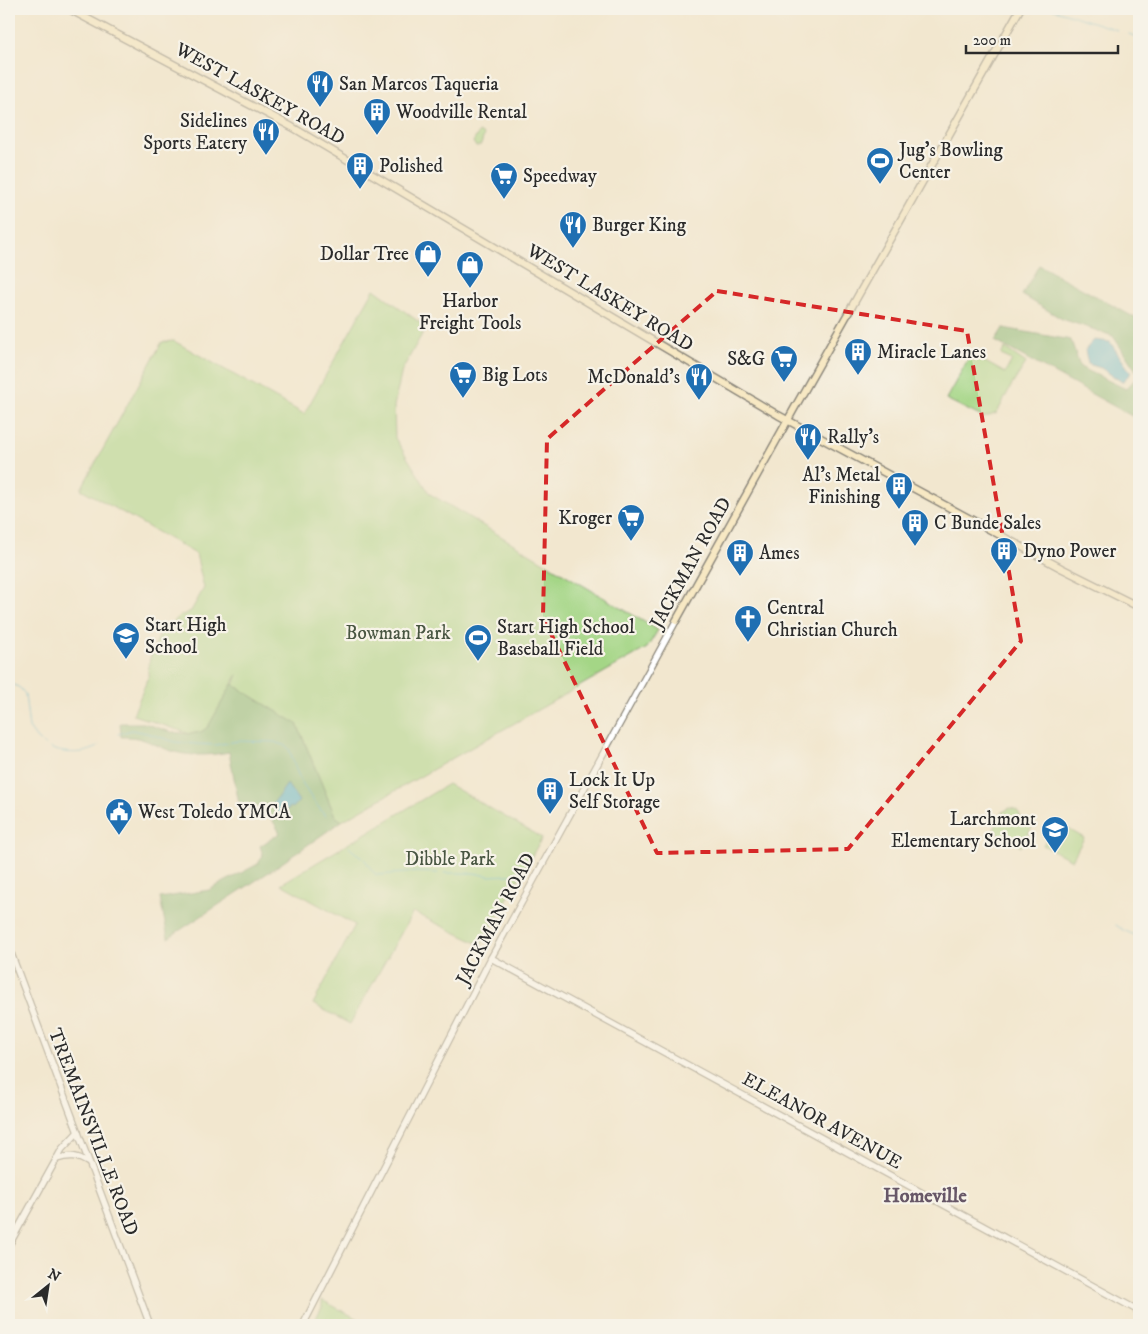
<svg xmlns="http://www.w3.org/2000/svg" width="1148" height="1334" font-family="'IM FELL DW Pica',serif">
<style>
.green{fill:#a4d686;stroke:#688058}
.forest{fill:#83b773;stroke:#57714f}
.water{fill:#4baeca;stroke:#3b6c7a}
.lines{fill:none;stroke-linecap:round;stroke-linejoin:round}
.stream{stroke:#4baeca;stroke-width:1}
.tertiary-casing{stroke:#8e897d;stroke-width:8}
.secondary-casing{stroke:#8e897d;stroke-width:9}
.tertiary{stroke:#fff;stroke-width:5.5}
.secondary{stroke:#f7e8c3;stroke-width:6}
.marked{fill:none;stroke:#d62828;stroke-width:4;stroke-dasharray:10 6;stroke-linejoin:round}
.labels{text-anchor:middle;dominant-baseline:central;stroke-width:4.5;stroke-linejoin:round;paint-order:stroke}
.poi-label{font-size:19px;fill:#2b2b2b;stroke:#f7f3e8;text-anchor:start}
.street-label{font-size:19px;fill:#2b2b2b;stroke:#f7f3e8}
.park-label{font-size:19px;fill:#495642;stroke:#f7f3e8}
.neighbourhood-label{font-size:20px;font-weight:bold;fill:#675767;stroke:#f7f3e8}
</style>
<rect width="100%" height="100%" fill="#f7f3e8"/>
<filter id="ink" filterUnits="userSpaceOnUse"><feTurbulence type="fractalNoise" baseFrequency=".02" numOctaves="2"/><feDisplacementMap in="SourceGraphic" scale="10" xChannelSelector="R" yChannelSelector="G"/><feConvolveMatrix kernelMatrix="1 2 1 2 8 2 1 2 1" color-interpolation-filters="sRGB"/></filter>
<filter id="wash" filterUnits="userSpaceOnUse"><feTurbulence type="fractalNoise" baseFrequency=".0096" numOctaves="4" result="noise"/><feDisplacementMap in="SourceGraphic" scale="20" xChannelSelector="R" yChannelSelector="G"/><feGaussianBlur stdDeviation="1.12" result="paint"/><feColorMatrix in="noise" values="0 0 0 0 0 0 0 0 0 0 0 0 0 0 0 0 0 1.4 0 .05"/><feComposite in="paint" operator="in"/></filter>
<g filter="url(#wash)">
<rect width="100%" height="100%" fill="#f2e7cf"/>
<g class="green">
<polygon points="479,132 484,135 481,145 476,147 473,142"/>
<polygon points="374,289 426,327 402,370 394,406 395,438 430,494 658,630 647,648 342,821 335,816 297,724 234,685 238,674 208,727 201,732 190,734 133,715 149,675 148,668 150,658 160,634 180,616 191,611 204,588 196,554 81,489 162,342 174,341 304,414"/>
<polygon points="1005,348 1026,363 1010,388 997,413 984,418 946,399 971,354 1005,373 1012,360 1001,355"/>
<polygon points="448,784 542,838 481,945 413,912 350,1024 313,1004 355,925 281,884"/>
<path d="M1009,808C1017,808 1021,813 1020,820L1023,822L1030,819L1035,821L1021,847L993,831L1003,812Z"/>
<polygon points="1056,822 1084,838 1072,860 1043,845"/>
<polygon points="322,1300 369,1325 312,1325 322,1307"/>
</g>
<g class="forest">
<polygon points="1039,265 1139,320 1139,420 995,341 1003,328 1071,340 1080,367 1126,389 1139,375 1113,336 1062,319 1022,295"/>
<path d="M232,684L297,724L335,816L342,821L269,872L168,938L160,898L209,890L258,864L263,855L260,846L280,833L264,806L240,809L229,752C210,756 184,757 166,749C148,742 141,736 121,737L120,723H144L171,732L190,734L201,732L208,727Z"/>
</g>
<g class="water">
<polygon points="1094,340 1110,342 1131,373 1122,382 1101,368 1088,364 1085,350"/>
<polygon points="287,784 299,801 293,808 291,807 279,814 273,808 272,805"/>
</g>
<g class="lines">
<g class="stream">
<polyline points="1053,9 1117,30"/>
<polyline points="1129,34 1139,38"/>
<polyline points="9,682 20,688 25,694 29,728 37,739 46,746"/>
<path d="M118,734L132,730L147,733L175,742L196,744L215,745L238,741L275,742C280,745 286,744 289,749C292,756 294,765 297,772C304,788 314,803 326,816"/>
<path d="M50,748C61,754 88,755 98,746"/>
<path d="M349,847C353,852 358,854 363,858C369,863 370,871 377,875L418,872L438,873"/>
<polyline points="444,873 474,873 489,876 526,874"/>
<polyline points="1116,925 1123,930 1139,937"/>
</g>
</g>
</g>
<g filter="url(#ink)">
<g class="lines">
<defs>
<g id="tertiary">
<polyline points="9,948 150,1325"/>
<polyline points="491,958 1139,1311"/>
<path d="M56,1159C70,1155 76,1155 89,1163"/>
<polyline points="9,1245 62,1149 78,1132"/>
<polyline points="303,1325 491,958 676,621"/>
</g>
<g id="secondary">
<polyline points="69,9 292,127 778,415 1061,568 1139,607"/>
<polyline points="676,621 794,409 1020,9"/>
</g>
</defs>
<use href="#tertiary" class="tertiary-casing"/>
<use href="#secondary" class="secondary-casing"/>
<use href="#tertiary" class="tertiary"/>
<use href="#secondary" class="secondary"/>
</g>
</g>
<path d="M0 0H1148V1334H0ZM717,291L967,331L1021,641L848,849L657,853L543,617L547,439Z" fill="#f2e7cf" fill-opacity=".55" fill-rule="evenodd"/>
<path class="marked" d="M717,291L967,331L1021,641L848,849L657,853L543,617L547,439Z"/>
<defs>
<symbol id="restaurant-pin" viewBox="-11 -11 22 30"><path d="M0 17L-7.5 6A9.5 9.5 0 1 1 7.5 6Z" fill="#1f6fb2" stroke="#f7f3e8"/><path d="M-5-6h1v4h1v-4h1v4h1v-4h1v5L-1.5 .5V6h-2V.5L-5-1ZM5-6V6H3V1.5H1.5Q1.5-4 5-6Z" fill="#fff"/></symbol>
<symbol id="building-pin" viewBox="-11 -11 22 30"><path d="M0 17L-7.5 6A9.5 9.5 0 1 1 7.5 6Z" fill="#1f6fb2" stroke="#f7f3e8"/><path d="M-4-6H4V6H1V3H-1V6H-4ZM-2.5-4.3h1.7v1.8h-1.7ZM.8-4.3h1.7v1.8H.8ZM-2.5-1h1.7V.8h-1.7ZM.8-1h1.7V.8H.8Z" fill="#fff"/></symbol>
<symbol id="stadium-pin" viewBox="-11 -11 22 30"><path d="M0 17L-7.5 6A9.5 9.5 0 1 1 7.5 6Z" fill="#1f6fb2" stroke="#f7f3e8"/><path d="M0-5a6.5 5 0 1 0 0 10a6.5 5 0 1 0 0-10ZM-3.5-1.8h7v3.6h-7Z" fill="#fff"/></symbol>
<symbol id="supermarket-pin" viewBox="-11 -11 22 30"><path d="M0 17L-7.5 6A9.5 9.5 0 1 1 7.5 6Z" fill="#1f6fb2" stroke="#f7f3e8"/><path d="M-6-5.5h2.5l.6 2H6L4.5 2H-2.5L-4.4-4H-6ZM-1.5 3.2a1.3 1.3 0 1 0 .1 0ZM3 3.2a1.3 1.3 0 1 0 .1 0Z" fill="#fff"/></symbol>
<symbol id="shop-pin" viewBox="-11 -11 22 30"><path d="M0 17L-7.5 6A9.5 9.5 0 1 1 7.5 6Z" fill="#1f6fb2" stroke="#f7f3e8"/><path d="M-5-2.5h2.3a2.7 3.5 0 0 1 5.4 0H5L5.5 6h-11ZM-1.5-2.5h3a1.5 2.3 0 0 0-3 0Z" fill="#fff"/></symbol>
<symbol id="church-pin" viewBox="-11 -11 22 30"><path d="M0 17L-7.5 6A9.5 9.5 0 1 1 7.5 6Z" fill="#1f6fb2" stroke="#f7f3e8"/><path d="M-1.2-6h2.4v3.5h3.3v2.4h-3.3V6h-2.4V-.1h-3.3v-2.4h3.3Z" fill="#fff"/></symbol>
<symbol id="school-pin" viewBox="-11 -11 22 30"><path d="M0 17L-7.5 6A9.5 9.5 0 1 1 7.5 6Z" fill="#1f6fb2" stroke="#f7f3e8"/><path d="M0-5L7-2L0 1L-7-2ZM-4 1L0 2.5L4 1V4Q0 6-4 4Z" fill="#fff"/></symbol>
<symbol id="civic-pin" viewBox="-11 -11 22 30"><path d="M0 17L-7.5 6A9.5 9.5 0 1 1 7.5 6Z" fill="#1f6fb2" stroke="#f7f3e8"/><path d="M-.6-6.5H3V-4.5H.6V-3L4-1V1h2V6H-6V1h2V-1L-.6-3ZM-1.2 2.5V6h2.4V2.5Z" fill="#fff"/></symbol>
</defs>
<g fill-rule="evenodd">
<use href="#restaurant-pin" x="304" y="68" width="32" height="43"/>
<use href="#building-pin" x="361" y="96" width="32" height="43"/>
<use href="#restaurant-pin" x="250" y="116" width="32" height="43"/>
<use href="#stadium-pin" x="864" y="145" width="32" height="43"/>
<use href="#building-pin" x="344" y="150" width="32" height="43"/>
<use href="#supermarket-pin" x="488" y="160" width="32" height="43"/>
<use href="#restaurant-pin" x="557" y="209" width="32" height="43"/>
<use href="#shop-pin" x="412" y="238" width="32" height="43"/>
<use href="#shop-pin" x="454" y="249" width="32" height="43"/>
<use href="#building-pin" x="842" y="336" width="32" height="43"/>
<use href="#supermarket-pin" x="768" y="343" width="32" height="43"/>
<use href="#supermarket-pin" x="447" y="359" width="32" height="43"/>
<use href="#restaurant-pin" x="683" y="361" width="32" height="43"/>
<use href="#restaurant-pin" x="792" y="421" width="32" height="43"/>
<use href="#building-pin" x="883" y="470" width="32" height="43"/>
<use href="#supermarket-pin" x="615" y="502" width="32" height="43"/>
<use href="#building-pin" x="899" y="507" width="32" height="43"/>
<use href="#building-pin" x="988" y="535" width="32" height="43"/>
<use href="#building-pin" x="724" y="537" width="32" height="43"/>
<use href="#church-pin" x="732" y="603" width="32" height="43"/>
<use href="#school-pin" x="110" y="620" width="32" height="43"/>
<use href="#stadium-pin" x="462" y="622" width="32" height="43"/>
<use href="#building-pin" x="534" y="775" width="32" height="43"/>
<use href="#civic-pin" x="103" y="796" width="32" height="43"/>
<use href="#school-pin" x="1039" y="814" width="32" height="43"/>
</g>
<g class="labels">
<g class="poi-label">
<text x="339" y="84">San Marcos Taqueria</text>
<text x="396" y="112">Woodville Rental</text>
<text x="247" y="121" text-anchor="end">Sidelines<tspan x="247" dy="22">Sports Eatery</tspan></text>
<text x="899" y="150">Jug's Bowling<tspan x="899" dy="22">Center</tspan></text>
<text x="379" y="166">Polished</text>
<text x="523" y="176">Speedway</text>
<text x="592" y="225">Burger King</text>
<text x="409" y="254" text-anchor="end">Dollar Tree</text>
<text x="470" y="301" text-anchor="middle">Harbor<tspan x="470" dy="22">Freight Tools</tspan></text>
<text x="877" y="352">Miracle Lanes</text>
<text x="765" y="359" text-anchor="end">S&amp;G</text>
<text x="482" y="375">Big Lots</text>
<text x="680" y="377" text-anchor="end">McDonald's</text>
<text x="827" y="437">Rally's</text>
<text x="880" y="475" text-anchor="end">Al's Metal<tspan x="880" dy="22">Finishing</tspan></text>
<text x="612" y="518" text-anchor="end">Kroger</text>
<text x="934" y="523">C Bunde Sales</text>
<text x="1023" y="551">Dyno Power</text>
<text x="759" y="553">Ames</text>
<text x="767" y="608">Central<tspan x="767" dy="22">Christian Church</tspan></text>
<text x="145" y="625">Start High<tspan x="145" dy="22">School</tspan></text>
<text x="497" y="627">Start High School<tspan x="497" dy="22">Baseball Field</tspan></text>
<text x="569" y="780">Lock It Up<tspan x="569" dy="22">Self Storage</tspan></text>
<text x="138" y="812">West Toledo YMCA</text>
<text x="1036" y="819" text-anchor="end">Larchmont<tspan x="1036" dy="22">Elementary School</tspan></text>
</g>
<g class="street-label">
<text transform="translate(260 94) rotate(29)">WEST LASKEY ROAD</text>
<text transform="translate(610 298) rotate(31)">WEST LASKEY ROAD</text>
<text transform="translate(691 563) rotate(-61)">JACKMAN ROAD</text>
<text transform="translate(496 919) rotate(-62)">JACKMAN ROAD</text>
<text transform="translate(822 1121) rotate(29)">ELEANOR AVENUE</text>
<text transform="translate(93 1132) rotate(69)">TREMAINSVILLE ROAD</text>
</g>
<g class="park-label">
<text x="398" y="633">Bowman Park</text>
<text x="450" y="859">Dibble Park</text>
</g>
<g class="neighbourhood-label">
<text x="925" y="1196">Homeville</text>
</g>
</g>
<rect width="1148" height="1334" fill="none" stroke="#f7f3e8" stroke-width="30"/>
<g transform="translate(48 1286) rotate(30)" stroke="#f7f3e8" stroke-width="4" paint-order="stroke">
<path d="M0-4L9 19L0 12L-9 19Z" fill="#2b2b2b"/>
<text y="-8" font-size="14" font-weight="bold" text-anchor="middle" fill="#2b2b2b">N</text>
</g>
<path d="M966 45v8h152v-8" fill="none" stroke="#2b2b2b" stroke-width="2.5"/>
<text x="973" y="45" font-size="15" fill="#2b2b2b" stroke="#f7f3e8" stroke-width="4" paint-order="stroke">200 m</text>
</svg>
